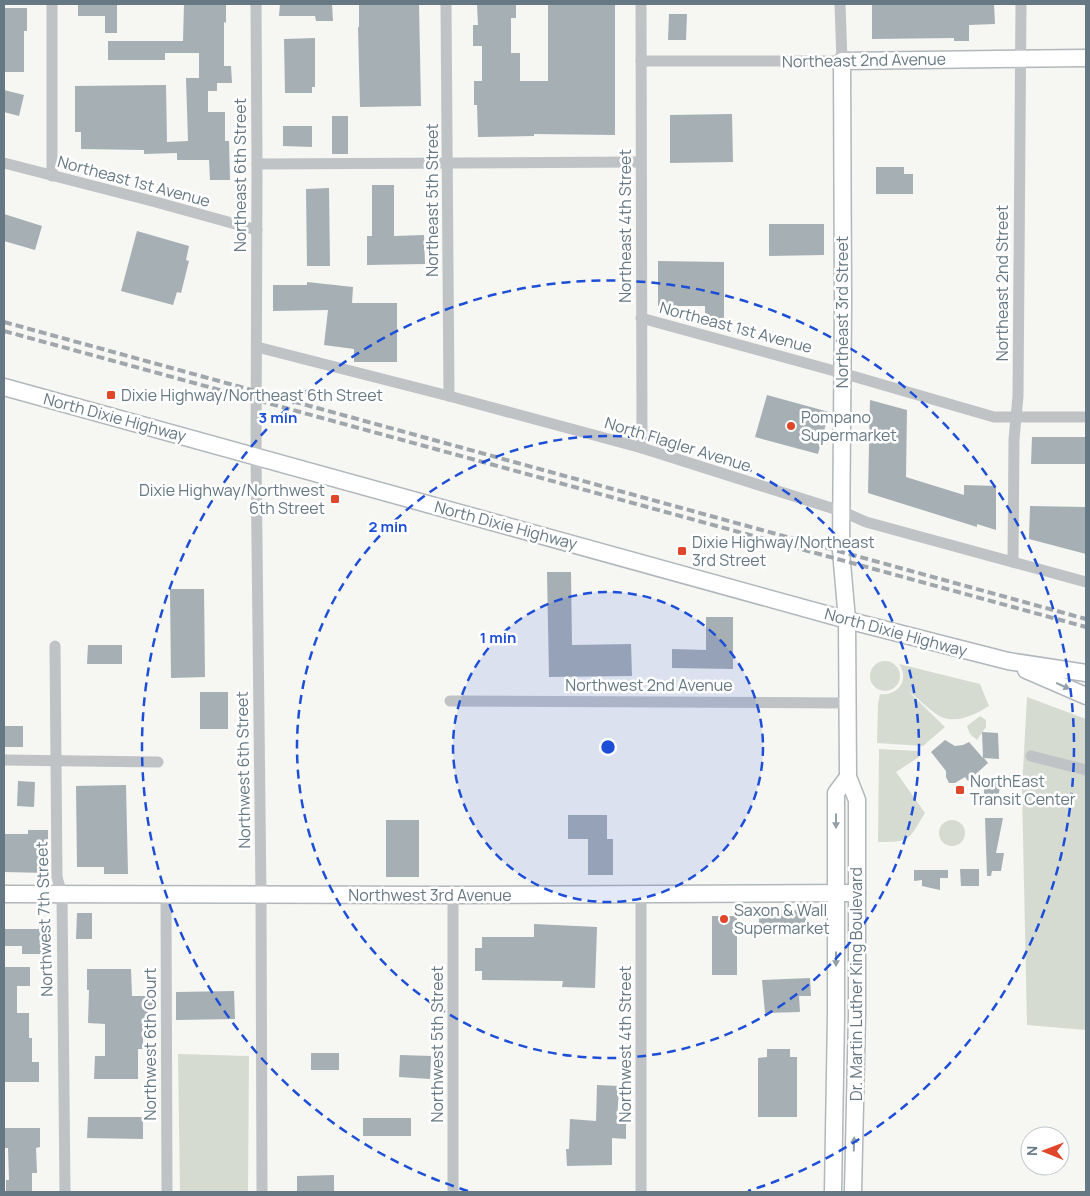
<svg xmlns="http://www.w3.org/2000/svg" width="1090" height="1196" font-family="Manrope,sans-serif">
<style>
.green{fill:#d6dbd2}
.building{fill:#a6afb4}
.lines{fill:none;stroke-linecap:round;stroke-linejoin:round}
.secondary-casing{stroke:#b1b7bb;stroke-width:19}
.street{stroke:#bfc3c6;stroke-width:11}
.secondary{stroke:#fff;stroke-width:16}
.rail{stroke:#a0a7ac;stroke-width:4;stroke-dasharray:8 4;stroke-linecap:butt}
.oneway{fill:#94a0a8}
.ring{fill:none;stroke:#1d4ed8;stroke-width:2.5;stroke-dasharray:9 6}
.poi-dot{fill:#df462a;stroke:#fff;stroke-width:2}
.labels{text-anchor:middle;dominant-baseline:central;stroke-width:5;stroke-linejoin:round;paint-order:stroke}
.street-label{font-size:16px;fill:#667883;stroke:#fff}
.poi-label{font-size:16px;fill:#667883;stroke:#fff;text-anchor:start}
.centre{fill:#1d4ed8;stroke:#fff;stroke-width:2.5}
.ring-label{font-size:15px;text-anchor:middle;font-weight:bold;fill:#1d4ed8;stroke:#fff;stroke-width:5;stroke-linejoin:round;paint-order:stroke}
</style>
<rect width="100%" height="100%" fill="#f6f6f3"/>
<g class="green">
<circle cx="885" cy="676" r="15"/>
<path d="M899,664L980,684L989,706C976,714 957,724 941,717C930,711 917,697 907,690L945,727L923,746L877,743L878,704L880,694C898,696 910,680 899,664Z"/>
<polygon points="1027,697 1086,719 1086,1030 1027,1025 1022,789"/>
<polygon points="980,716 986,720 986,727 977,740 970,734 967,726"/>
<path d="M879,749L918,751L919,757L896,772L925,813C908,840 912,842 878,842Z"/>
<circle cx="952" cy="833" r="13"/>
<polygon points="178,1054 249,1056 248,1192 180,1192"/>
</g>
<g class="building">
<polygon points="78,4 117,4 117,33 105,33 105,16 78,16"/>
<polygon points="184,4 226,4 226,23 224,22 224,66 231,66 232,83 217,83 217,91 208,91 208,112 225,112 225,141 229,141 230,180 210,180 209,160 177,160 177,153 144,154 144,150 81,149 81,132 75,132 75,86 166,85 167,142 188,141 186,78 199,78 199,53 165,53 165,60 108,60 108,41 183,41"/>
<polygon points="280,4 332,4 333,21 316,21 315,16 279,16"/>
<polygon points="359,4 419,4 421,106 360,107 358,27 359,27"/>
<polygon points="477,4 516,4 516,18 511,18 511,53 520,53 520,81 548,81 548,4 615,4 615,135 534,134 534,136 478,137 477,105 474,105 474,81 482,81 482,46 473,46 473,25 478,25"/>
<polygon points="872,4 994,4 995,24 969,25 969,41 954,41 954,38 872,39"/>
<polygon points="4,8 27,8 27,31 24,31 24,72 4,72"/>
<polygon points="669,14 687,14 686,40 668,40"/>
<polygon points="315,38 315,87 312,87 312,93 285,93 284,39"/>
<polygon points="4,90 24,95 19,116 4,112"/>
<polygon points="732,114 733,162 670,163 670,115"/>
<rect x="332" y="116" width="16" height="38"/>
<polygon points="283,126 312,126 312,147 283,146"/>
<polygon points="876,167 904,167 904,174 913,174 913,194 876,194"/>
<polygon points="372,185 394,185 394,236 424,235 425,264 367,265 367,236 372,236"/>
<polygon points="329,188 330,266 307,266 306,189"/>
<polygon points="4,214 42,226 35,250 4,241"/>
<polygon points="769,224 824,224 824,255 769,256"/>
<polygon points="137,231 189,246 186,260 189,261 181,293 177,292 173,305 121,291"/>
<polygon points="658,261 724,262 724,320 705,320 705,306 658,306"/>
<polygon points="307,282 353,287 352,303 397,303 397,362 354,362 354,349 324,345 328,310 273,311 273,285 307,285"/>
<polygon points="767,395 829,412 818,454 755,437"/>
<polygon points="870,400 907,410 906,477 964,495 964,485 996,486 996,530 977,524 977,527 868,493"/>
<polygon points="1032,437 1086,437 1086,464 1031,464"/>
<polygon points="1030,506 1086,507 1086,554 1029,539"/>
<polygon points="547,572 571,572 572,645 631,644 632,676 549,677"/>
<polygon points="170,589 204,589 205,677 171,678"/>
<polygon points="706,617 733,617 733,669 672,668 672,649 706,650"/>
<polygon points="88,645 122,645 122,664 87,664"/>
<rect x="200" y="692" width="28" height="37"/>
<rect x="4" y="726" width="19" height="21"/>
<polygon points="982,732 998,733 999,759 984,758 988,763 968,781 965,777 955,783 949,783 946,777 946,771 931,752 945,740 955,746 963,745 969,742 983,758"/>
<polygon points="1002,779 998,797 984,796 984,781"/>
<polygon points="18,781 35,782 34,807 17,806"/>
<polygon points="126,785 128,874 104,874 104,867 77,867 76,786"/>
<polygon points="568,815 607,815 607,839 613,839 613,875 588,875 588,839 568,839"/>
<polygon points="985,818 1003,818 996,853 1004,853 1001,871 992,871 991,876 987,876"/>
<rect x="386" y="820" width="33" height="57"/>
<polygon points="28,830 48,830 48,873 4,872 4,834 28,834"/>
<polygon points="960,869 979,869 979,886 961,886"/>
<polygon points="914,870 948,870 948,878 940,878 940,890 922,886 922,880 914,881"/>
<rect x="759" y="910" width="47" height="20"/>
<polygon points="77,913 92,913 92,939 76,939"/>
<rect x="712" y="916" width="25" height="59"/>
<polygon points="534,924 597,927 595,988 562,987 563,981 482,980 482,971 475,971 475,948 482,948 482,937 534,937"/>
<polygon points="4,929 44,929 44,954 22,954 22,946 4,946"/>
<polygon points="4,967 30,967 30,986 17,986 17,1013 29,1013 29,1038 32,1038 32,1062 39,1062 39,1082 4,1082"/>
<polygon points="87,969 131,969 132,996 153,996 153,1024 143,1024 143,1049 138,1049 138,1079 94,1079 95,1056 105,1056 105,1024 88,1023 89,990 87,990"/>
<polygon points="810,978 811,996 799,996 800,1012 765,1013 762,980"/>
<polygon points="234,991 235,1019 176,1020 176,992"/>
<polygon points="767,1049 790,1049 790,1057 797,1057 797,1117 758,1117 758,1058 767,1057"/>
<rect x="311" y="1053" width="28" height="17"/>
<polygon points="400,1055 431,1056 430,1079 399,1077"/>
<polygon points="597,1085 619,1086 617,1121 626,1122 626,1139 612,1138 612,1165 567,1166 566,1149 569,1149 570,1119 596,1121"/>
<polygon points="88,1117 143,1117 143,1139 87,1138"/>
<rect x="363" y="1118" width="48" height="18"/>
<polygon points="4,1128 40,1128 40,1147 36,1148 37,1173 32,1173 32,1192 6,1192 6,1180 9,1180 8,1148 4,1148"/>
<polygon points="334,1175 334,1192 297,1192 297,1176"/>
</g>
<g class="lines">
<defs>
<g id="secondary">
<polyline points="4,387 847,620 1008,661 1086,673"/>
<polyline points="1026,670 1086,696"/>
<polyline points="4,894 453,895 857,893"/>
<polyline points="833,1192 836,1015 836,793 848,777"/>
<polyline points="853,1192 857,1015 857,800 848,777 847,620 841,551 843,302 842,61 1086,58"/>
</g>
</defs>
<use href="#secondary" class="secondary-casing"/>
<g class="street">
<polyline points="52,4 52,176"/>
<polyline points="256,4 257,164 256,456 261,895 262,1192"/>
<polyline points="446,4 449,396"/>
<polyline points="641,4 642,448"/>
<polyline points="641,61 842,61 840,4"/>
<polyline points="4,163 152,201 257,230"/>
<polyline points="257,164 641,162"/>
<polyline points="641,318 842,373 994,417 1086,417"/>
<polyline points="257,347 449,396 642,448 841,511 866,522 1086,582"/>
<polyline points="1013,562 1014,439 1018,396 1021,4"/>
<polyline points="55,646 57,877 62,895 65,1192"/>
<polyline points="450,701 848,703"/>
<polyline points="1031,756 1086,770"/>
<polyline points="4,760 158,762"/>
<polyline points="453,895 453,1192"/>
<polyline points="166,896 167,1192"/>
<polyline points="641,1192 641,895"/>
</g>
<use href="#secondary" class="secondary"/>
<g class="rail">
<polyline points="4,322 1086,619"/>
<polyline points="4,331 1086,627"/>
</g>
</g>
<defs><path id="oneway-solid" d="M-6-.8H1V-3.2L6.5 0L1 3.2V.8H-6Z" transform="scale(1.25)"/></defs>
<g class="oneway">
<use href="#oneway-solid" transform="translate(1063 686) rotate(24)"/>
<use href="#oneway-solid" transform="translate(836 821) rotate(90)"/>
<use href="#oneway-solid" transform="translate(836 959) rotate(90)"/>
<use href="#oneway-solid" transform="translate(854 1144) rotate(-88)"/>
</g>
<circle cx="608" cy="747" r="155" fill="#1d4ed8" fill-opacity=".12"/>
<g class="ring">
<circle cx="608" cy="747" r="155"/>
<circle cx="608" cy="747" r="311"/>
<path d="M468 1191A466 466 0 1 1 748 1191"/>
</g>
<g class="poi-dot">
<rect x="106" y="390" width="10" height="10" rx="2.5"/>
<circle cx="791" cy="426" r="5"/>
<rect x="330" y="494" width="10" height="10" rx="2.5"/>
<rect x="677" y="546" width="10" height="10" rx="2.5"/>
<rect x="955" y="785" width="10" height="10" rx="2.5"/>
<circle cx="724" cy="919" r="5"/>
</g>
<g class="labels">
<g class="street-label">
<text transform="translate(864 60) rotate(-1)">Northeast 2nd Avenue</text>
<text transform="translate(240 175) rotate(-90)">Northeast 6th Street</text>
<text transform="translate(134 181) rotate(15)">Northeast 1st Avenue</text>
<text transform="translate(432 200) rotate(-90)">Northeast 5th Street</text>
<text transform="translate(625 226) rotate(-90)">Northeast 4th Street</text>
<text transform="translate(1002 283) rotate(-90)">Northeast 2nd Street</text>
<text transform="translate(842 312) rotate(-90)">Northeast 3rd Street</text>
<text transform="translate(736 327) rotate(15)">Northeast 1st Avenue</text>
<text transform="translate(115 417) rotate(15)">North Dixie Highway</text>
<text transform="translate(678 444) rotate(17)">North Flagler Avenue</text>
<text transform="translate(506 525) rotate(15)">North Dixie Highway</text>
<text transform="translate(896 632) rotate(15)">North Dixie Highway</text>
<text x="649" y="685">Northwest 2nd Avenue</text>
<text transform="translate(243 770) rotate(-91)">Northwest 6th Street</text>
<text x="430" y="895">Northwest 3rd Avenue</text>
<text transform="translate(44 919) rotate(-92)">Northwest 7th Street</text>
<text transform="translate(856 984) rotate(-90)">Dr. Martin Luther King Boulevard</text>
<text transform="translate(150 1044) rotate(-90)">Northwest 6th Court</text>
<text transform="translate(437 1044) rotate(-90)">Northwest 5th Street</text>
<text transform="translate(625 1044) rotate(-90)">Northwest 4th Street</text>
</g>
<g class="poi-label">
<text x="121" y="395">Dixie Highway/Northeast 6th Street</text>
<text x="801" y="417">Pompano<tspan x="801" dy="18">Supermarket</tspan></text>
<text x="325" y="490" text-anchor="end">Dixie Highway/Northwest<tspan x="325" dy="18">6th Street</tspan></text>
<text x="692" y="542">Dixie Highway/Northeast<tspan x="692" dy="18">3rd Street</tspan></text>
<text x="970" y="781">NorthEast<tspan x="970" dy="18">Transit Center</tspan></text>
<text x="734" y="910">Saxon &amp; Wall<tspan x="734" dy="18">Supermarket</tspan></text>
</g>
</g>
<circle cx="608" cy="747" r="8" class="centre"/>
<g class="ring-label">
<text x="278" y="423">3 min</text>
<text x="388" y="532">2 min</text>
<text x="498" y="643">1 min</text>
</g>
<rect width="1090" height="1196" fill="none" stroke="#667883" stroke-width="10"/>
<g transform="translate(1045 1151) rotate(271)"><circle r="24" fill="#ffffff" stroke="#c2c9cd"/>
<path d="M0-4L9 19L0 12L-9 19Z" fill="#df462a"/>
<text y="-8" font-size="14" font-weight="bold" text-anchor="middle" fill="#667883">N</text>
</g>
</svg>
